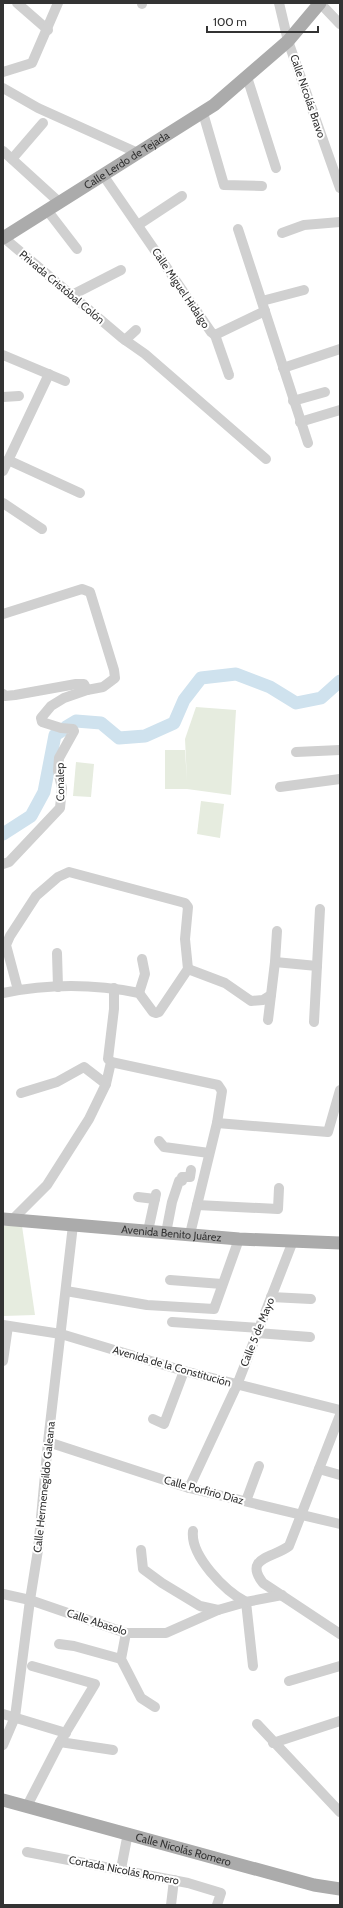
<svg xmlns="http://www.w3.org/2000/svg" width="343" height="1908" font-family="Cabin,sans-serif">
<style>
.green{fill:#e6ecdf}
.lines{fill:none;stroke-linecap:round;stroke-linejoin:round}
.river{stroke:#cfe2ee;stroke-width:13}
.minor{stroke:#d0d0d0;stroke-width:10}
.major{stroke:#ababab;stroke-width:13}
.labels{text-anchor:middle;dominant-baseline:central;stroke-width:4;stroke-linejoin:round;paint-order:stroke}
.street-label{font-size:11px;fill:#333;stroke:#fff}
</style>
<rect width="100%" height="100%" fill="#fff"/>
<g class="green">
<polygon points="196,707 236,710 231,795 187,789 165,789 165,750 185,750 187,781 185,739"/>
<polygon points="76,762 94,764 91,797 73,796"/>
<polygon points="201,801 224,804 220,838 197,834"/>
<polygon points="3,1226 22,1226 35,1315 3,1316"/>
</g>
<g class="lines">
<g class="river">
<polyline points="66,727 76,721 101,723 119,738 145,736 174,723 184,700 201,678 236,674 270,687 296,703 321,698 340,681"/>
<polyline points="3,834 31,816 44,792 55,735 63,730"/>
</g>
<g class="minor">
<polyline points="17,3 48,30"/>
<polyline points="142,3 142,4"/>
<polyline points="279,3 288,41 340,188"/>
<polyline points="320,3 340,24"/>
<polyline points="3,72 32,63 58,3"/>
<polyline points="247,77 276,168"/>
<polyline points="3,88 38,108 138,153"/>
<polyline points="203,113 224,185 262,186"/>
<polyline points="3,151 59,202"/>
<polyline points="12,159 43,123"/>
<polyline points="103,175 211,332 215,335"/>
<polyline points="47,210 77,249"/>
<polyline points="138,225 182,196"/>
<polyline points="238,229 308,443"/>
<polyline points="282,233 304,225 340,222"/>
<polyline points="3,237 121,337 125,340 136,330"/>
<polyline points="72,295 121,270"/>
<polyline points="262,301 304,290"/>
<polyline points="215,335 265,311"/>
<polyline points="215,335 229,375"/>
<polyline points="125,340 145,354 266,459"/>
<polyline points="3,355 65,381"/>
<polyline points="283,368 340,349"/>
<polyline points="3,397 19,396"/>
<polyline points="293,401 325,392"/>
<polyline points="300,422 340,410"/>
<polyline points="8,460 80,493"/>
<polyline points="3,471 49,374"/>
<polyline points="3,503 42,529"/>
<polyline points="3,614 82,589 90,592 114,670 115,678 103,687 87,690 64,698 51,706 41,718 42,722 61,728 73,729 74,731 59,758 58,771 62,788 60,808 9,862 3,864"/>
<polyline points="3,694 5,696 15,695 76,684 84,684 87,690"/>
<polyline points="296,752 340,750"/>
<polyline points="280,787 340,779"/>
<polyline points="57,953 58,987"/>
<polyline points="275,962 317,966"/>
<polyline points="188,969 225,983 251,1001 263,1000 271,995"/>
<path d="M3,993C47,984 95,984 139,993L153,1012L156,1013L159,1012L188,969L185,939L188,907L185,903L69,872L58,877L36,896L10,936L6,945L18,990"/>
<polyline points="139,993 145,974 142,959"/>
<polyline points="268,1020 275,962 277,931"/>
<polyline points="314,1022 320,909"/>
<polyline points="111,1062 218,1085 222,1091 217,1123 190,1234"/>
<polyline points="21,1093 57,1082 84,1067 106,1084"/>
<polyline points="217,1123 328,1132 340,1090"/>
<polyline points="159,1141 164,1147 209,1153"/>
<polyline points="138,1197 155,1199"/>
<polyline points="197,1205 278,1209 279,1188"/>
<polyline points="12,1220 47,1185 89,1119 106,1084 111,1062 108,1059 114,1009 114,988"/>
<polyline points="148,1231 156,1194"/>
<polyline points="166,1233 172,1202 179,1181 182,1181 182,1177 190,1177 191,1170"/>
<polyline points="170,1280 222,1284"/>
<polyline points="66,1291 147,1305 214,1309 239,1239"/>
<polyline points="271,1297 311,1299"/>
<polyline points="172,1322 259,1328"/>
<polyline points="3,1325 61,1334 184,1371 340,1410"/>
<polyline points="257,1333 310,1337"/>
<polyline points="3,1361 8,1326"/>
<path d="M340,1415L289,1546C274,1558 243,1557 263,1583L340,1634"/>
<polyline points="153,1419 164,1424 184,1371"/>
<polyline points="48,1442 189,1488 340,1524"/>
<polyline points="319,1469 340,1475"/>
<polyline points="189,1488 237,1385 293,1241"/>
<polyline points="246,1501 259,1466"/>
<path d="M193,1531C190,1556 225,1591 246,1602L253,1666"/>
<polyline points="141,1550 143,1569 162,1583 200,1606 218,1610"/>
<polyline points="3,1594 30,1600 126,1633 166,1633 218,1610 246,1602 282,1595"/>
<polyline points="126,1633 121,1659 141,1698 155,1707"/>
<polyline points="59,1644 74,1646 121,1659"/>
<polyline points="289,1681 340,1666"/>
<polyline points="3,1714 66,1733"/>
<polyline points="257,1724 340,1812"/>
<polyline points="60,1742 113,1750"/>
<polyline points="273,1743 340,1721"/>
<polyline points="3,1745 15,1717 30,1600 38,1550 48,1442 73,1225"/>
<polyline points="27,1806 60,1742 95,1684 32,1666"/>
<polyline points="27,1852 188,1883 221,1893 217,1905"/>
<polyline points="121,1869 128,1833"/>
<polyline points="171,1905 174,1880"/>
</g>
<g class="major">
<path id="s1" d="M3,238L214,105L288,41L320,3"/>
<path id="s2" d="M3,1219L239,1239L340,1243"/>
<path id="s3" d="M3,1800L314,1885L340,1889"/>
</g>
</g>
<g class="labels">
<g class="street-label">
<text transform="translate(308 96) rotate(71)">Calle Nicolás Bravo</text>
<text stroke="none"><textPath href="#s1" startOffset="146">Calle Lerdo de Tejada</textPath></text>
<text transform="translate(62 287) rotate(40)">Privada Cristóbal Colón</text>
<text transform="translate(181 288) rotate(56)">Calle Miguel Hidalgo</text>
<text transform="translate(60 782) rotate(-91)">Conalep</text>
<text stroke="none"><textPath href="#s2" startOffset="169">Avenida Benito Juárez</textPath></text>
<text transform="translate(257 1332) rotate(-68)">Calle 5 de Mayo</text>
<text transform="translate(172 1366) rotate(16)">Avenida de la Constitución</text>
<text transform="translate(44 1487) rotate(-84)">Calle Hermenegildo Galeana</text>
<text transform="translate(204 1490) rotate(15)">Calle Porfirio Díaz</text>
<text transform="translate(97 1622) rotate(18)">Calle Abasolo</text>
<text stroke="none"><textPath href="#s3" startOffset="187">Calle Nicolás Romero</textPath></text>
<text transform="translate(124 1870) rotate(11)">Cortada Nicolás Romero</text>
</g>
</g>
<rect width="343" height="1908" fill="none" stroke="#333333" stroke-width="8"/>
<path d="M207 26v6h111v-6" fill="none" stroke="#333333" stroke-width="2"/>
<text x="213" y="26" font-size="12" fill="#333333" stroke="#ffffff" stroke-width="3" paint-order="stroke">100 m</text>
</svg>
